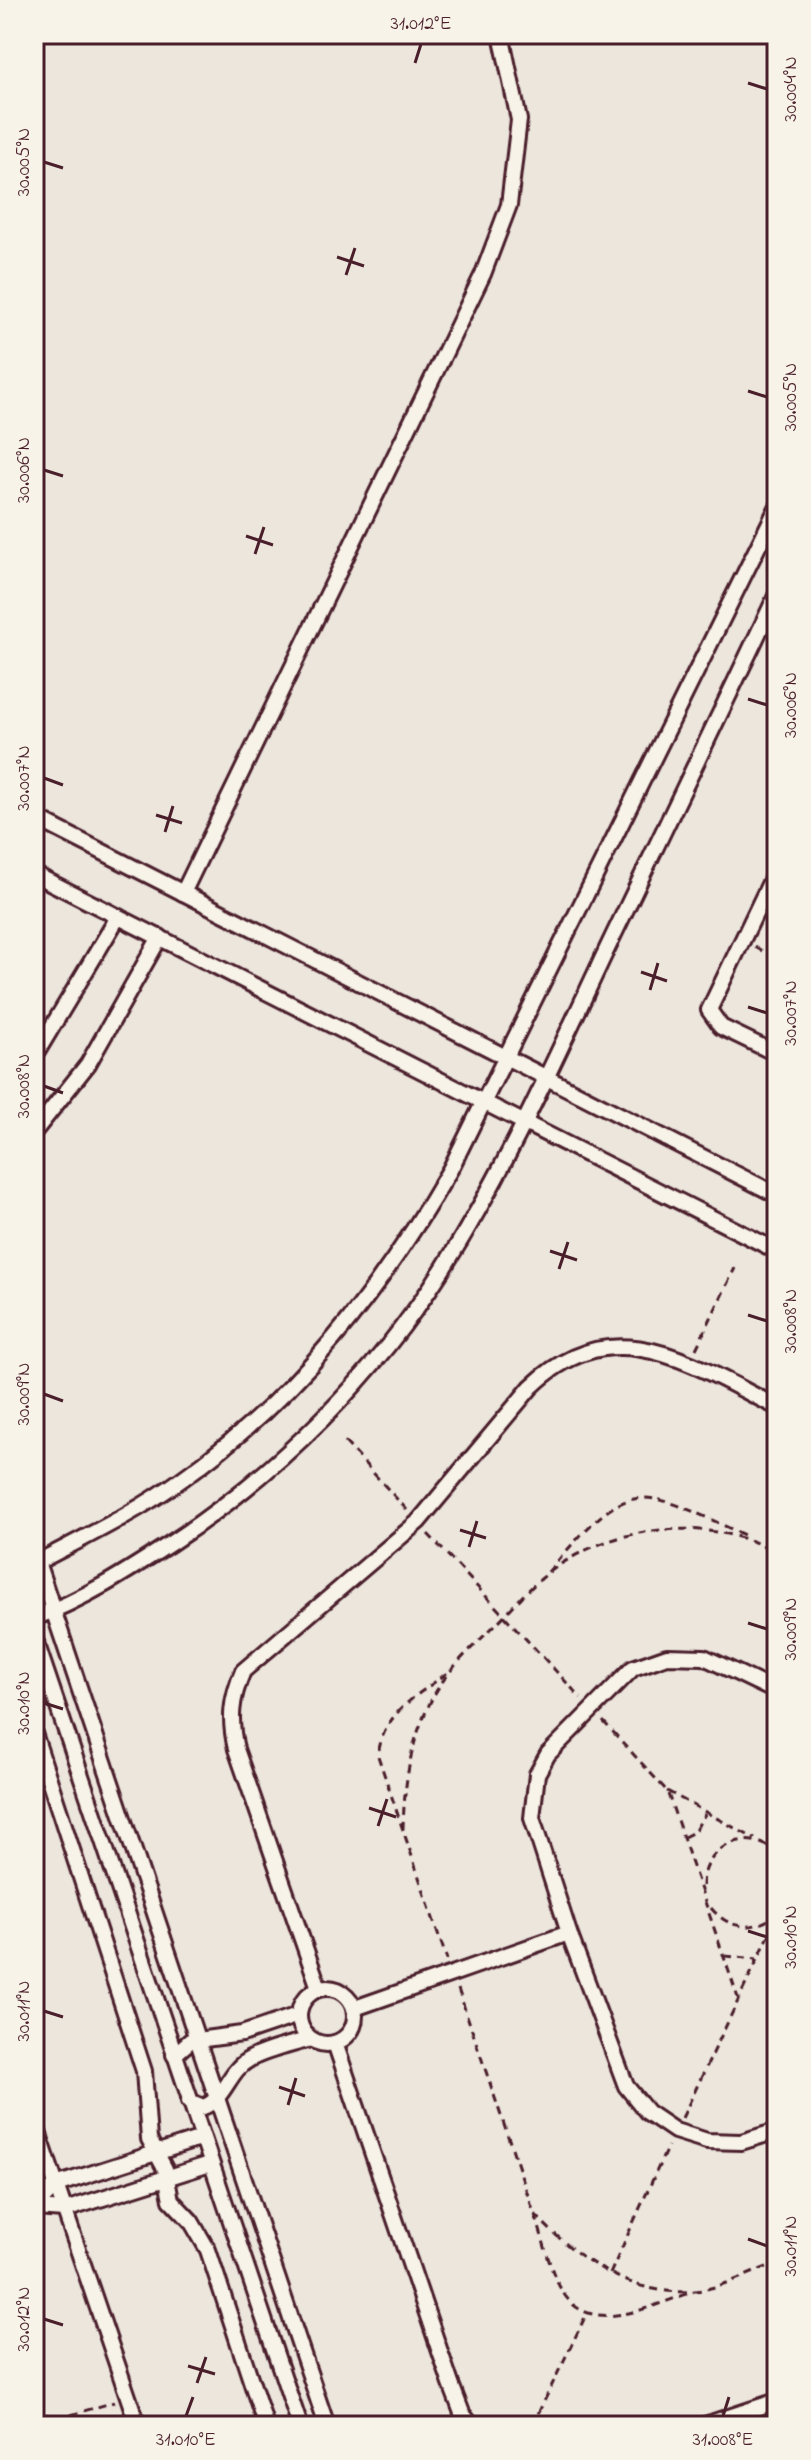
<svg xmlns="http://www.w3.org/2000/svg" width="811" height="2460" font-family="'Indie Flower',sans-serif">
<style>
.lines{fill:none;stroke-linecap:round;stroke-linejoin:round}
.street-casing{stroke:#4a1f2b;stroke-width:20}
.path{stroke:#4a1f2b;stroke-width:3;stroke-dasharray:8 6;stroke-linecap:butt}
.street{stroke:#f7f3e8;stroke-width:14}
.ticks{fill:none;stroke:#4a1f2b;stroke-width:3}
.neatline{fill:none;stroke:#4a1f2b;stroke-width:3}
.ticks-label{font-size:20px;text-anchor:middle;fill:#4a1f2b}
</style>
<rect width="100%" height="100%" fill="#ece6dd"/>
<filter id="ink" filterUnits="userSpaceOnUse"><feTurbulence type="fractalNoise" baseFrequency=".0125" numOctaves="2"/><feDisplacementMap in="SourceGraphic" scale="16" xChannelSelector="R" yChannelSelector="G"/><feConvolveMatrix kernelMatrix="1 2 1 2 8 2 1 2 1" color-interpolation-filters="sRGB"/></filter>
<g filter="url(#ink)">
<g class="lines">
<defs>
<g id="street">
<polyline points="34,817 777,1195"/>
<polyline points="777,868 709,1010 721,1027 777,1054"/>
<polyline points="34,874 777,1251"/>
<polyline points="183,893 483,274 509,205 519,120 501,34"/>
<polyline points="34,1057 118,917"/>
<polyline points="34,1132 88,1064 160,937"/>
<polyline points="37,1562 327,2426"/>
<path d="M34,1564C85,1537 136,1513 182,1479C298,1397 381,1290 451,1168L777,508"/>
<path d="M34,1618C83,1600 128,1571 171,1543C279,1472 375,1376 444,1267C507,1167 555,1059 605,953C662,834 720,714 777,594"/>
<polyline points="34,1636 300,2426"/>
<polyline points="777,1692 704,1657 667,1656 633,1668 548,1754 537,1774 532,1818 569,1933 626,2086 647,2112 675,2131 707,2141 741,2142 777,2131"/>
<polyline points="34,1733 144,2071 149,2139 165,2169 171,2200 191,2221 208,2250 266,2426"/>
<circle cx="327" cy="2016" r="28"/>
<path d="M319,1988L236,1749C229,1719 231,1699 243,1671L418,1522L531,1387C613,1307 693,1365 777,1407"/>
<polyline points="355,2008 569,1933"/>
<polyline points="335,2043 451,2384 462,2413 472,2426"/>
<polyline points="174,2055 190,2041 242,2034 298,2015"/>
<path d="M189,2101L203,2107C225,2100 228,2070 250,2059C268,2049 291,2045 310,2039"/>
<polyline points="34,2120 138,2426"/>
<polyline points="35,2207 56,2185 202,2138"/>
<polyline points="34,2208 65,2210 210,2164"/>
<polyline points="702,2426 777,2401"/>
</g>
</defs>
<use href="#street" class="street-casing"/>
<g class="path">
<polyline points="755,947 777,959"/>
<polyline points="696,1349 735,1268"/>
<polyline points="345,1442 407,1510"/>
<polyline points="428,1534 581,1698"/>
<path d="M548,1572C630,1476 636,1484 746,1536"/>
<path d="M447,1673C414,1698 383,1713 378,1756L447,1960"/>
<polyline points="603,1721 667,1791 738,1998"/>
<polyline points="667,1791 755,1839"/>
<path d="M403,1829C404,1785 410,1744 429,1705C444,1672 470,1650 495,1625C510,1610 525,1592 542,1578C607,1524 703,1514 777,1552"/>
<polyline points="684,1837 694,1832 705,1814"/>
<path d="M703,1886C703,1847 747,1825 777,1853"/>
<path d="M711,1908C729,1930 755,1932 777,1914"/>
<polyline points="725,1956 757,1959"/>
<path d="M458,1989L534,2213C574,2257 632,2298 695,2291C722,2288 752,2272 777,2263"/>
<polyline points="682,2118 777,1919"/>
<path d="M535,2215C544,2239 549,2270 562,2291C590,2339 654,2304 693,2292"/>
<polyline points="610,2274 668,2146"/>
<polyline points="34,2406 54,2420 114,2402"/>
<polyline points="532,2426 587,2313"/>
</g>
<use href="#street" class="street"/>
</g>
</g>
<path class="ticks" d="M415,63L421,44M748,83L767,89M44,162L63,168M337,257L364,266M346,275L355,248M748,391L767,397M44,470L63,476M246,536L273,545M255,554L264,527M748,699L767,705M44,778L63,785M156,815L182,823M165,832L173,806M641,972L667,981M650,990L658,963M748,1007L767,1013M44,1086L63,1093M550,1251L577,1260M559,1269L568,1242M748,1315L767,1321M44,1394L63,1401M460,1530L486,1538M469,1547L477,1521M748,1623L767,1629M44,1703L63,1709M369,1808L396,1817M378,1826L387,1799M748,1931L767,1937M44,2011L63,2017M279,2087L305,2096M288,2105L296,2078M748,2239L767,2246M44,2319L63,2325M188,2366L215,2374M197,2383L206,2357M186,2416L193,2397M723,2416L729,2397"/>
<rect width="811" height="2460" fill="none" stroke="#f7f3e8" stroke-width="88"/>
<rect x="44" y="44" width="723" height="2372" class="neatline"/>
<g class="ticks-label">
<text x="421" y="29">31.012°E</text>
<text transform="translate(789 89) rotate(-90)" y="7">30.004°N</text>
<text transform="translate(22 162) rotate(-90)" y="7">30.005°N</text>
<text transform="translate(789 397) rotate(-90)" y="7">30.005°N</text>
<text transform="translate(22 470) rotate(-90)" y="7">30.006°N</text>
<text transform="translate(789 705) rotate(-90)" y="7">30.006°N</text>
<text transform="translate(22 778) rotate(-90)" y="7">30.007°N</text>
<text transform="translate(789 1013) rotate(-90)" y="7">30.007°N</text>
<text transform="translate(22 1086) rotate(-90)" y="7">30.008°N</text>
<text transform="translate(789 1321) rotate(-90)" y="7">30.008°N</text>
<text transform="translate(22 1394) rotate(-90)" y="7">30.009°N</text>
<text transform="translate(789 1629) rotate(-90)" y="7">30.009°N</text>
<text transform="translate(22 1703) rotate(-90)" y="7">30.010°N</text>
<text transform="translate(789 1937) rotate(-90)" y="7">30.010°N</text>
<text transform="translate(22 2011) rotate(-90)" y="7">30.011°N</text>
<text transform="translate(789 2246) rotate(-90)" y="7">30.011°N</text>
<text transform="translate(22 2319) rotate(-90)" y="7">30.012°N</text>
<text x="186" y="2445">31.010°E</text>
<text x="723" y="2445">31.008°E</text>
</g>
</svg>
